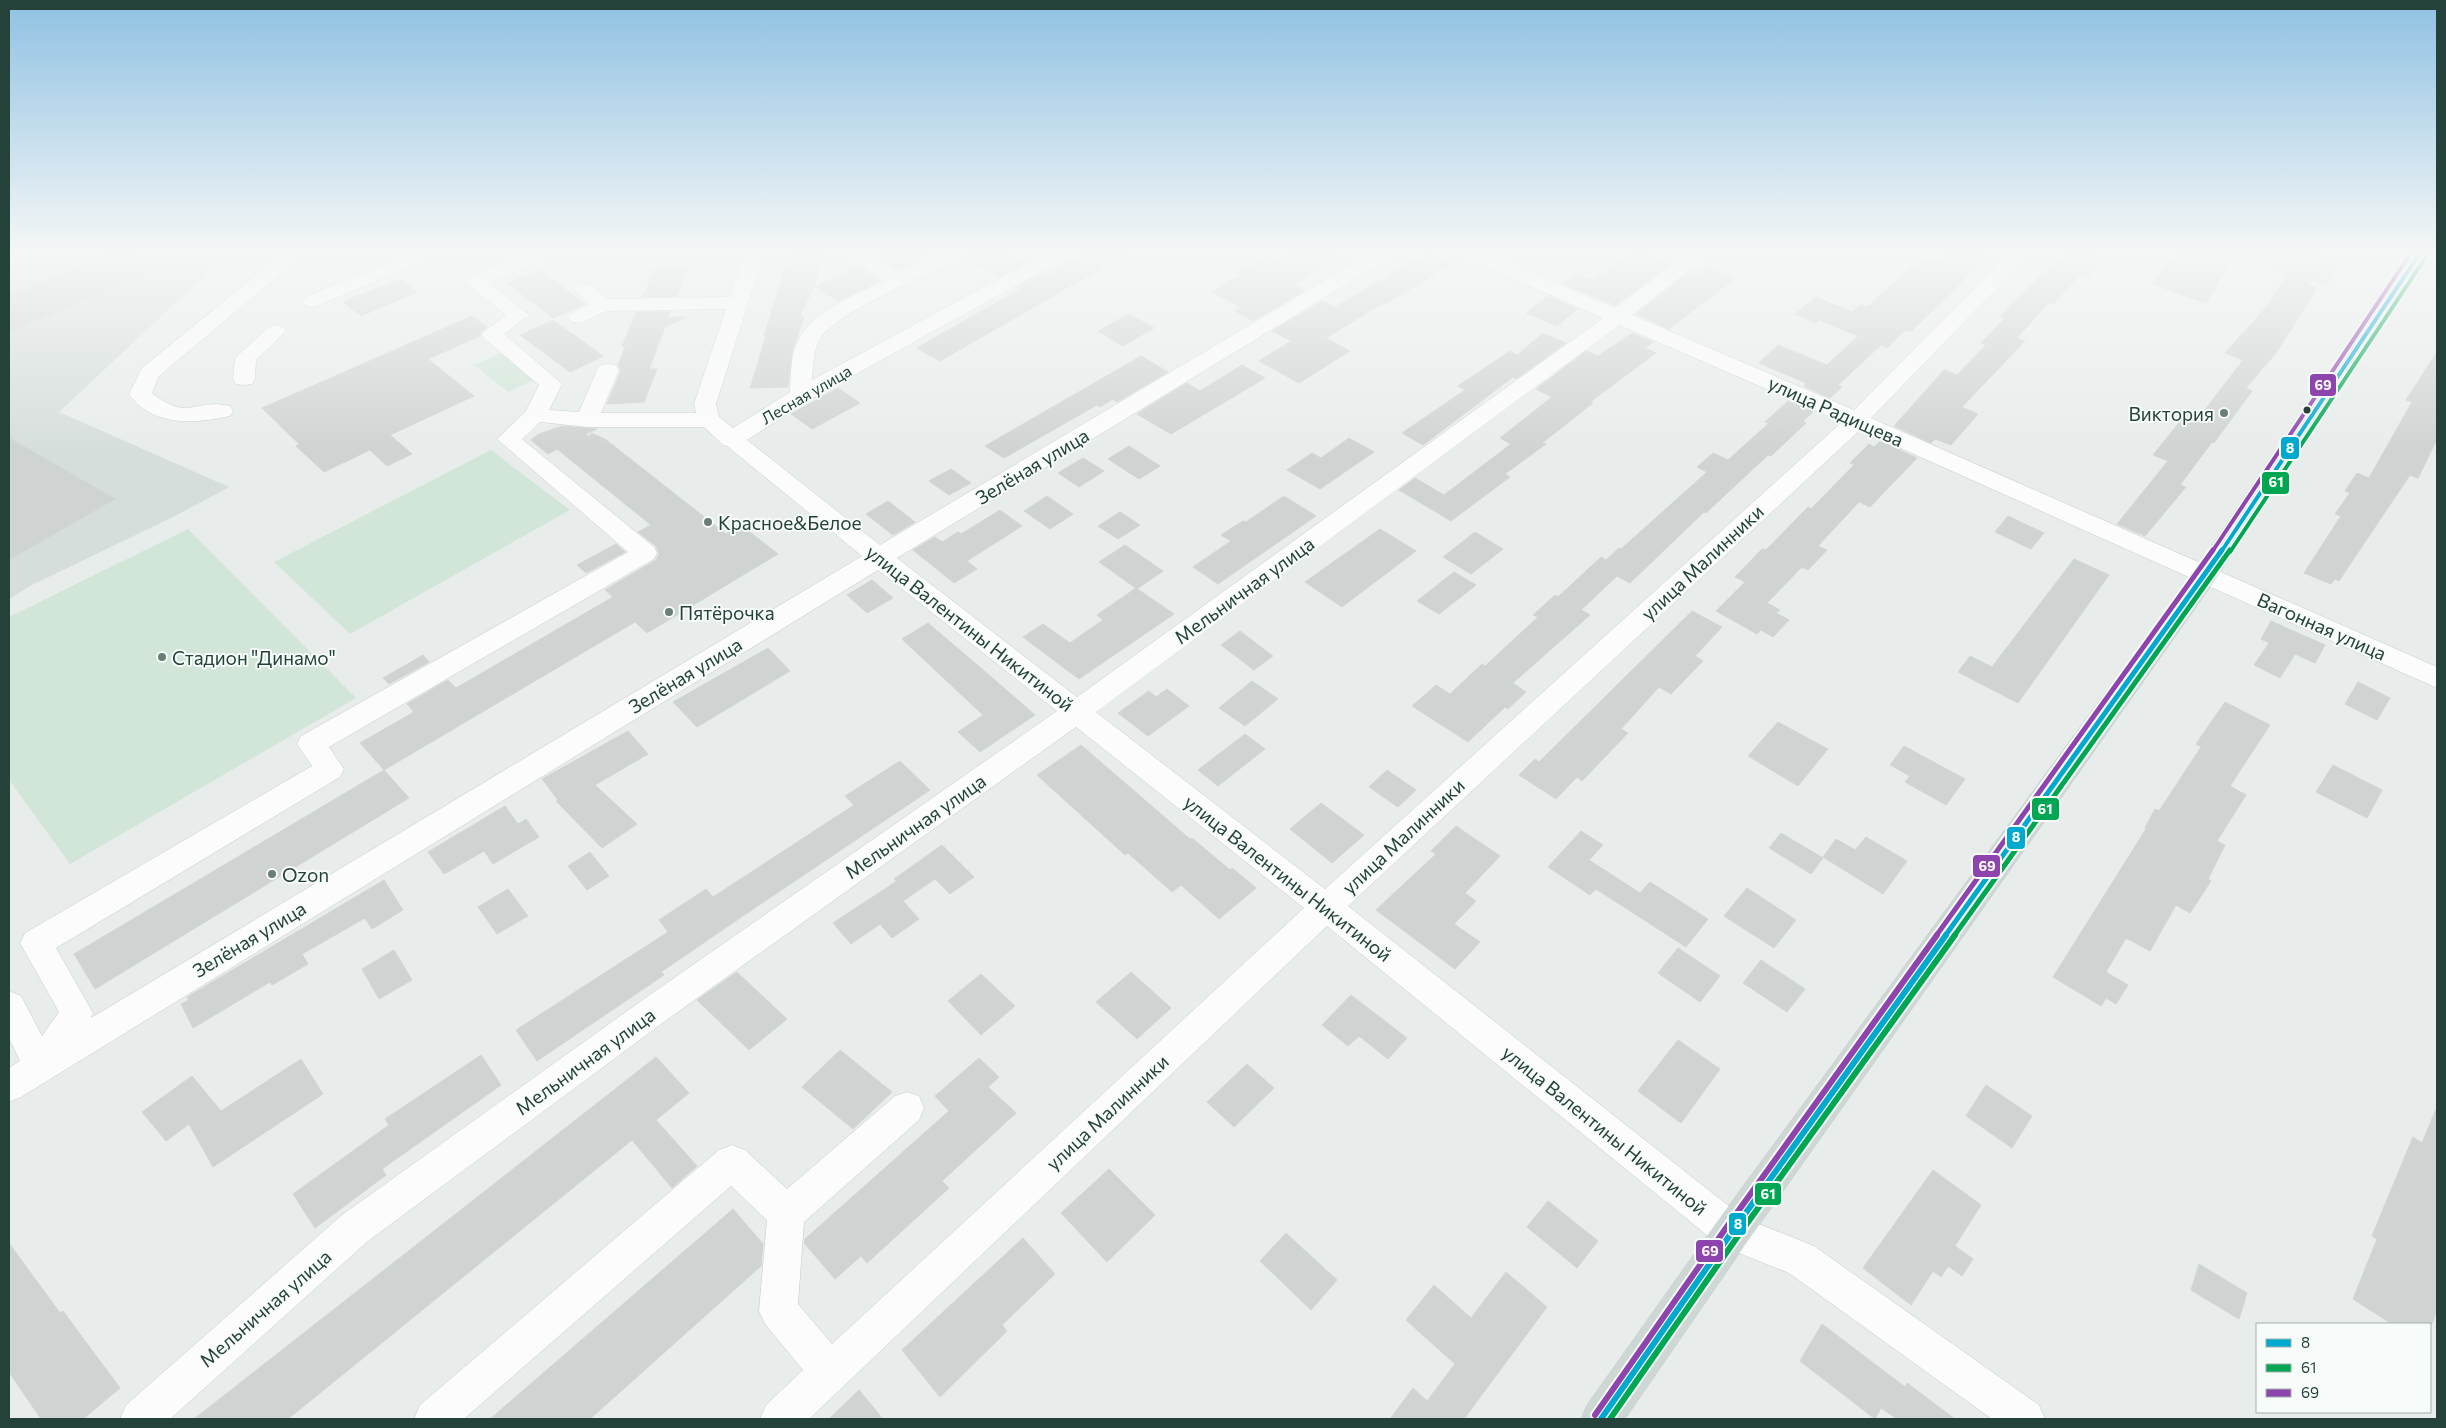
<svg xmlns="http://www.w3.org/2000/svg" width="2446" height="1428" font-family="Commissioner,sans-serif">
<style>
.built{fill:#d6dedb}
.green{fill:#d1e6d8}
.building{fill:#cfd4d2;stroke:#d1d6d4}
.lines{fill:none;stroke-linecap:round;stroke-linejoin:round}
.minor-casing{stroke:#c5cac8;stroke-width:1}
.major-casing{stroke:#c3ccc9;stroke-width:1}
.minor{fill:#fcfcfc;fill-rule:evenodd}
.major{fill:#cfd7d5;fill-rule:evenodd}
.bus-1-far2-casing{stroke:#f7fbf9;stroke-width:7}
.bus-1-far1-casing{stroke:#f7fbf9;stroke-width:9}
.bus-1-casing{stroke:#f7fbf9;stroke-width:10}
.bus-2-far2-casing{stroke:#f7fbf9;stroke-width:7}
.bus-2-far1-casing{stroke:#f7fbf9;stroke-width:9}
.bus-2-casing{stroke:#f7fbf9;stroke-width:10}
.bus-3-far2-casing{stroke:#f7fbf9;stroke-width:7}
.bus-3-far1-casing{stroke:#f7fbf9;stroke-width:9}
.bus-3-casing{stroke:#f7fbf9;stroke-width:10}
.bus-1-far2{stroke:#00a9ce;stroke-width:4}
.bus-1-far1{stroke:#00a9ce;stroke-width:5}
.bus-1{stroke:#00a9ce;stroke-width:6}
.bus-2-far2{stroke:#00a651;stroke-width:4}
.bus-2-far1{stroke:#00a651;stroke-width:5}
.bus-2{stroke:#00a651;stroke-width:6}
.bus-3-far2{stroke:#8e44ad;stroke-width:4}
.bus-3-far1{stroke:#8e44ad;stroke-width:5}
.bus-3{stroke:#8e44ad;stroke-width:6}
.bus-dot{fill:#24423a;stroke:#f7fbf9;stroke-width:2}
.poi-dot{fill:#697e78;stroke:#f7fbf9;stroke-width:2}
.labels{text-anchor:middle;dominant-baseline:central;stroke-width:4;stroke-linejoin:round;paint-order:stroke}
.far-street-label{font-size:16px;fill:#24423a;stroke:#f7fbf9}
.street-label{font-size:19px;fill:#24423a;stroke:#f7fbf9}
.poi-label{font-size:19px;fill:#24423a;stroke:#f7fbf9;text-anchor:start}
.line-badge{stroke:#f7fbf9;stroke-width:2}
.badge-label{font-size:14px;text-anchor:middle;font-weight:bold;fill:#fff}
</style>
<rect width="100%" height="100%" fill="#e8edeb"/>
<g class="built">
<polygon points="9,250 232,250 59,412 229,487 177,515 30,586 9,599"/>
<polygon points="2215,250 2292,250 2340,265 2327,287"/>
</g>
<g class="green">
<polygon points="349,250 391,250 397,255 356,271 336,255"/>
<polygon points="508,350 542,376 508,392 474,365"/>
<polygon points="491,450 570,510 350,634 274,562"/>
<polygon points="188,529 356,698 70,864 9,780 9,617"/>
</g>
<g class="building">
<polygon points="118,250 154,268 9,333 9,297"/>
<polygon points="791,250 824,250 814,287 800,315 804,318 792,351 788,387 750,388 766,336 764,336"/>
<polygon points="892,250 937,250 899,269 878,257"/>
<polygon points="974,250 1002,250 1025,263 999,277 965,258"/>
<polygon points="1090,250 1133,250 940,361 917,348 1020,289 1017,287 1043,273 1046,275"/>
<polygon points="1293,250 1348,250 1293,285 1304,291 1253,321 1235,311 1241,307 1212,292 1241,275 1237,273 1259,260 1269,265"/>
<polygon points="1636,250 1670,264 1616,305 1563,284 1575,273 1592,280"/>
<polygon points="1952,250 1967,250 1986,257 1955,289 1910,332 1905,330 1887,348 1881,345 1838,385 1842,387 1830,398 1804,386 1806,383 1759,363 1778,345 1827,365 1858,336 1819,320 1815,323 1795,314 1816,297 1852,312 1861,304 1867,307 1922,258 1937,264"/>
<polygon points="2067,250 2083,250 2105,258 2087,277 2080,275 2053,304 2049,302 2017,338 2025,341 1962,407 1978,414 1951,445 1935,439 1931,443 1894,426 1944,370 1957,375 1986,345 1981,343 2005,318 2000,316"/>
<polygon points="2180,250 2238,250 2206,303 2152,284"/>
<polygon points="2241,250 2326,250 2308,285 2317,288 2276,353 2246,388 2252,391 2214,443 2212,442 2180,485 2186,487 2145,536 2117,524 2168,461 2153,455 2186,414 2198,419 2243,360 2225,353 2268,305 2291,270 2240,255"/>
<polygon points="1429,252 1452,263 1384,305 1381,304 1326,338 1350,351 1299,383 1259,361 1291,341 1272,331 1323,301 1335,307"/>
<polygon points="859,266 880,281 838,301 815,287"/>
<polygon points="1707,266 1735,278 1669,329 1636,314 1689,272 1695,275"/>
<polygon points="687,268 677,296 643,297 654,269"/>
<polygon points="539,270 585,304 553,318 507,283"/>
<polygon points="399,279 417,292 361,316 343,302"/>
<polygon points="1548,296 1577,309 1557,326 1526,313"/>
<polygon points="636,312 670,312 668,317 686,317 665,327 649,369 657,369 644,402 607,404 621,371 618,365 626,345 622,347"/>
<polygon points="1129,314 1154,328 1123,346 1098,331"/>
<polygon points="472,316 487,327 480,333 480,336 428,359 474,396 390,435 412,454 387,466 370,450 324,472 296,446 299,444 262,408"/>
<polygon points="553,320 603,356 570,372 520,335"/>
<polygon points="1543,333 1566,343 1516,379 1513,377 1423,445 1402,433 1465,390 1458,386 1510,351 1517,355"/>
<polygon points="1632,333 1653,342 1645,348 1656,353 1590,402 1593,403 1542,443 1546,444 1505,474 1510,477 1451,521 1399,490 1415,478 1444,495 1511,444 1500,438 1552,397 1536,389 1586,351 1598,356"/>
<polygon points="2437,352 2437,439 2418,478 2410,475 2339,581 2335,579 2331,584 2304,573 2341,516 2335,514 2350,493 2345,491 2357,473 2369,478 2412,402 2406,400"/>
<polygon points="1141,356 1168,372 1117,402 1113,399 1100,407 1097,405 1004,458 985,446"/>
<polygon points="1242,365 1265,378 1171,434 1137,414 1187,383 1200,391"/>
<polygon points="838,388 860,403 812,429 791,414"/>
<polygon points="1788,401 1813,412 1803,421 1806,423 1771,456 1768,455 1706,513 1704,512 1630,583 1617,576 1581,610 1590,615 1513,683 1526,692 1508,709 1505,707 1468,742 1412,706 1436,685 1450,694 1482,664 1485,666 1538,617 1533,615 1555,595 1558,597 1601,557 1606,560 1619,548 1621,549 1707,472 1697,467 1713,453 1728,460 1769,423 1765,422"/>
<polygon points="562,426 597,429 586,434 589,437 591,433 605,439 726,534 741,525 778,554 647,633 635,622 384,770 360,743 414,712 407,704 448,680 456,688 613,597 605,590 656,560 659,554 656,546 638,532 651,525 557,449 548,454 531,440 539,434"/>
<polygon points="9,438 115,499 9,560"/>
<polygon points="1349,438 1374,452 1320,489 1287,470 1312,453 1321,458"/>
<polygon points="1880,441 1917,458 1870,507 1859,502 1818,546 1827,550 1808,570 1802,567 1767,603 1780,610 1776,613 1789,620 1773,637 1761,630 1757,634 1716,611 1745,582 1735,577 1762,549 1766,550 1808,507 1811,509 1854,465 1850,463 1869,444 1874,447"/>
<polygon points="1129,446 1160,466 1139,479 1108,459"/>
<polygon points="1083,458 1104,471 1079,487 1058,473"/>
<polygon points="951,469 971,483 949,495 929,481"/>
<polygon points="1047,496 1073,514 1050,529 1024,511"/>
<polygon points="1284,496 1316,516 1218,584 1193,567 1231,541 1221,535 1243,521 1246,522"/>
<polygon points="888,501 915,522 893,535 866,514"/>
<polygon points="1000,510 1022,526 967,561 977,569 954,583 913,550 935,537 942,542 958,532 961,534"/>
<polygon points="1120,512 1140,525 1118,539 1098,526"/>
<polygon points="2008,516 2044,533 2031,549 1995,532"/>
<polygon points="1380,529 1416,551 1342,607 1305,582"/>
<polygon points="1475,532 1503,549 1471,574 1443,557"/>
<polygon points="616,544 625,552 586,573 577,565"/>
<polygon points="1125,545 1163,571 1137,589 1099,562"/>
<polygon points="2074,559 2109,575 2018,703 1958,672 1970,656 1992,667"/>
<polygon points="1454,572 1476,585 1439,614 1417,601"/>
<polygon points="872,580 893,598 867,613 847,595"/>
<polygon points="1136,588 1174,614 1079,679 1023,637 1043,624 1070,643 1103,620 1097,615"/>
<polygon points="1692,611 1722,627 1695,656 1703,661 1671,694 1659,687 1621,729 1628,733 1582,781 1577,777 1556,799 1519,775 1535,759 1539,762"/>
<polygon points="2271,621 2325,645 2315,663 2295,654 2280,678 2254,665 2269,643 2261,639"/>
<polygon points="928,623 989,675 1035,715 980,752 958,732 983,715 902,639"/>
<polygon points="1240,631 1257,644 1273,656 1254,670 1221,645"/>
<polygon points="768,648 790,671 697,727 673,702"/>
<polygon points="423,655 429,662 389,684 383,678"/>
<polygon points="1252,681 1278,699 1245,726 1219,708"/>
<polygon points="2358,682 2390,698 2377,720 2345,704"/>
<polygon points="1167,689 1189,706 1148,736 1118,713 1149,691 1156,697"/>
<polygon points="2225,702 2270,725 2230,786 2246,795 2217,841 2225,845 2208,879 2211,881 2190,913 2176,905 2150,951 2126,938 2106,972 2128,985 2116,1004 2106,998 2101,1006 2053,977 2146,829 2145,828 2155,809 2159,811 2201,747 2196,744"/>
<polygon points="1778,722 1828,749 1798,786 1748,756"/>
<polygon points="628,731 648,754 595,785 637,824 602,848 556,801 558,800 542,779"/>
<polygon points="1245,734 1265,749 1218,786 1198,770"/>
<polygon points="1081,745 1190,839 1192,838 1230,870 1232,868 1256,888 1219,919 1181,885 1172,892 1128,853 1125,855 1037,775"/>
<polygon points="1904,746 1965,779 1946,805 1905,782 1910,776 1890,765"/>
<polygon points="900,761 930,790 734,922 661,972 664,975 537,1061 516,1030 668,932 659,920 706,889 713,897 854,805 845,796"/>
<polygon points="2333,765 2382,790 2367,818 2316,792"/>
<polygon points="384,770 409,798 95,989 74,954"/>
<polygon points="1387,770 1416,790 1398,807 1369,787"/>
<polygon points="1321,803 1364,835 1332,863 1290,829"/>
<polygon points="505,806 518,824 526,819 539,837 493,864 484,851 444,874 428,852"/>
<polygon points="1456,826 1500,856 1465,893 1476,901 1454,924 1480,942 1455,969 1376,910 1436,854 1431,851"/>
<polygon points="1581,831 1603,845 1589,860 1640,893 1650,882 1708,919 1686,947 1596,889 1590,895 1548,867"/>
<polygon points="1781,833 1823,858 1811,874 1769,848"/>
<polygon points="1866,837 1907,861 1883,894 1823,857 1836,839 1855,850"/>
<polygon points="942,845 974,877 950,894 935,879 903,901 919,919 892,938 880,924 851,944 833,923 897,881 894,879"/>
<polygon points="590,852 609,876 587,890 568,866"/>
<polygon points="384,880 403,910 372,929 365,918 302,954 308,964 272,985 270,982 193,1028 181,1004 189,1000 187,997"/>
<polygon points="1747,888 1796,920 1774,948 1724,916"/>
<polygon points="508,889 528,916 497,934 478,907"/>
<polygon points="1678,948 1720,976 1700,1002 1658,973"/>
<polygon points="394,950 412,980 379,999 362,969"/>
<polygon points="1761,960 1805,989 1787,1012 1743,983"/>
<polygon points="737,972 787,1019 749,1050 697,1000"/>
<polygon points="1131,972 1171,1008 1137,1039 1096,1002"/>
<polygon points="981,974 1015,1006 981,1035 948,1001"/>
<polygon points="1351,995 1407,1038 1388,1059 1359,1036 1348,1046 1322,1025"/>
<polygon points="1678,1040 1720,1069 1681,1123 1638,1091"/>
<polygon points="840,1050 892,1092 853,1129 802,1087"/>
<polygon points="481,1055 501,1085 382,1169 386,1175 315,1228 293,1194 389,1125 385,1119"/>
<polygon points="656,1057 689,1093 656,1120 697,1166 672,1188 632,1140 288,1419 194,1419"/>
<polygon points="979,1058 999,1077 988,1087 1016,1113 942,1181 949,1188 867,1263 861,1256 835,1279 804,1243 805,1239 949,1111 935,1096"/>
<polygon points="301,1059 323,1094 213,1167 189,1124 166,1141 142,1112 192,1076 221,1111"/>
<polygon points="1247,1064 1274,1088 1234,1127 1207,1102"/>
<polygon points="1986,1085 2032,1116 2012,1148 1966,1116"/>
<polygon points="2437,1107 2437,1309 2432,1324 2392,1324 2353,1299 2377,1239 2372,1236 2413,1137 2422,1143"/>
<polygon points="1109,1169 1155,1215 1107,1262 1061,1213"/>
<polygon points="1933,1170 1981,1205 1955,1246 1973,1259 1962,1276 1948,1266 1941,1277 1933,1271 1911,1305 1863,1268"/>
<polygon points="1548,1201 1598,1241 1577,1268 1527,1227"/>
<polygon points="733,1209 763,1244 761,1266 590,1419 490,1419"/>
<polygon points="1286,1233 1337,1280 1311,1310 1260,1261"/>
<polygon points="1023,1238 1055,1274 1002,1325 1007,1331 940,1397 902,1350"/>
<polygon points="9,1243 60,1313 63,1311 120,1388 83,1419 41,1419 9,1372"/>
<polygon points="2199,1264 2247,1293 2239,1319 2191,1290"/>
<polygon points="1506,1272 1547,1307 1464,1419 1390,1419 1413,1388 1427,1401 1455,1364 1406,1320 1434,1285 1471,1318"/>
<polygon points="1822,1324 1905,1387 1907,1383 1955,1419 1897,1419 1881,1408 1875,1419 1800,1361"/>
<polygon points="859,1390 883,1419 829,1419"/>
</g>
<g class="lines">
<defs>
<g id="minor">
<path d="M287,250H309L159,376L152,393C188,422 195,398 230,406L233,411L230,416C195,424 152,427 129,394L142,368Z"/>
<path d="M522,250H545L548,254L545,258L489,283L529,315L504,334L562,384L549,410L579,412L597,370L600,365L608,364L616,365L619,370L601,413H696L694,404L726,309L607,311L585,321L578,323L571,321L568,317L571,313L590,304L573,289L576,285L583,283L590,285L609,299L730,297L745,250H765L716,404L719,417L733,428L790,392C791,375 790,354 799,339C815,310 857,294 885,280L843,254L840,250H863L900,272L947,250H972L969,254C938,269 835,313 820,339C813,351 813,367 812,380L1052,250H1076L1073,254L809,400L747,440L880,545L1376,250H1399L1396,254L897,558L1077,697L1603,318L1457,254L1454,250H1480L1615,308L1692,250H1714L1632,315L1854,410L2013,250H2034L1871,418L2437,667V688L1860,430L1348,906L1744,1218L1814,1246L2039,1405L2045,1419H1992L1789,1273L1719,1245L1327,926L809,1419H760L766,1405L803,1370L765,1324L759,1311L767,1220L731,1186L464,1419H414L420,1405L719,1150L732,1145L745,1150L787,1189L895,1096L907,1092L919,1096L924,1108L919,1120L804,1222L798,1304L832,1344L1304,908L1076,727L668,1019L368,1241L170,1419H120L126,1405L342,1215L644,999L1057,711L878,570L21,1097L9,1102V1068L20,1061L9,1038V991L21,996L42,1036L59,1012L20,943L25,933L312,766L297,744L301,736L628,552L497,439L526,411L539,385L484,338L481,334L506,315L465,282L468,278L524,253ZM1619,325L1842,422L1325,889L1096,712ZM540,422L587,427H704L723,445L727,446L862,556L91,1018L93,1013L56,948L340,777L344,769L329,747L654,559L657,553L654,547L522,439Z"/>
<polygon points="414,252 421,254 424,258 421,262 319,305 312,307 305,305 302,301 305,297"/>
<polygon points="276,325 283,327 286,331 256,360 255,379 252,384 244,385 236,384 233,379 235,358 269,327"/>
</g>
<polygon id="major" points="2412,250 2432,250 2215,580 1745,1245 1625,1419 1581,1419 1587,1405 1719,1219 2197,568"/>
</defs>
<use href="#minor" class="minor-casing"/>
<use href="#major" class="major-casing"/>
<use href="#minor" class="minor"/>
<use href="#major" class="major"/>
<defs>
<polyline id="bus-1-far2" points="2221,552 2422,250"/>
<polyline id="bus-1-far1" points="1945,936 2222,550"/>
<polyline id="bus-1" points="1601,1419 1732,1232 1946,935"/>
<polyline id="bus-2-far2" points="2230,552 2428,254"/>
<polyline id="bus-2-far1" points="1954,936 2230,550"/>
<polyline id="bus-2" points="1610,1419 1738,1236 1955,935"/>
<polyline id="bus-3-far2" points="2212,552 2413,250"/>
<polyline id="bus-3-far1" points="1936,936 2213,550"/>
<polyline id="bus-3" points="1595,1415 1726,1228 1937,935"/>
</defs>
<use href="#bus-1-far2" class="bus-1-far2-casing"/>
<use href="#bus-1-far1" class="bus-1-far1-casing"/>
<use href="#bus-1" class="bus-1-casing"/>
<use href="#bus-2-far2" class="bus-2-far2-casing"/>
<use href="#bus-2-far1" class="bus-2-far1-casing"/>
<use href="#bus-2" class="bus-2-casing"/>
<use href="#bus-3-far2" class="bus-3-far2-casing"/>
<use href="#bus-3-far1" class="bus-3-far1-casing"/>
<use href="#bus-3" class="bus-3-casing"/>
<use href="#bus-1-far2" class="bus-1-far2"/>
<use href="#bus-1-far1" class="bus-1-far1"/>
<use href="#bus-1" class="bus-1"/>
<use href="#bus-2-far2" class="bus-2-far2"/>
<use href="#bus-2-far1" class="bus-2-far1"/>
<use href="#bus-2" class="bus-2"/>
<use href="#bus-3-far2" class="bus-3-far2"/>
<use href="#bus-3-far1" class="bus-3-far1"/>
<use href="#bus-3" class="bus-3"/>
</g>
<linearGradient id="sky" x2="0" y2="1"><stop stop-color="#8fc1e3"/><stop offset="0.56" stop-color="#f5f7f6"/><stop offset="1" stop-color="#f5f7f6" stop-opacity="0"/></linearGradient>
<rect width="2446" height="450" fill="url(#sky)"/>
<circle class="bus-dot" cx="2307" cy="410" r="4.5"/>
<g class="poi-dot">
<circle cx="2224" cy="413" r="5"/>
<circle cx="708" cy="522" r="5"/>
<circle cx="669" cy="612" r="5"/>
<circle cx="162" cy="657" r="5"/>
<circle cx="272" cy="874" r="5"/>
</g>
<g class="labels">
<g class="far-street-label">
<text transform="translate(806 394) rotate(-30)">Лесная улица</text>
</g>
<g class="street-label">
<text transform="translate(1836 411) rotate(24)">улица Радищева</text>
<text transform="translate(1032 466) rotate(-31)">Зелёная улица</text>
<text transform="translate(1702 562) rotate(-43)">улица Малинники</text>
<text transform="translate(1244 590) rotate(-36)">Мельничная улица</text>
<text transform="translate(2322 626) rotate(24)">Вагонная улица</text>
<text transform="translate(970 628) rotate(38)">улица Валентины Никитиной</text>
<text transform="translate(685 675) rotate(-31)">Зелёная улица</text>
<text transform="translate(915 826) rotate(-35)">Мельничная улица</text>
<text transform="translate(1403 836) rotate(-43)">улица Малинники</text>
<text transform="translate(1288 878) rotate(38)">улица Валентины Никитиной</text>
<text transform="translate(249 939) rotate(-31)">Зелёная улица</text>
<text transform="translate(585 1061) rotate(-36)">Мельничная улица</text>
<text transform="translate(1107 1112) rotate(-43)">улица Малинники</text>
<text transform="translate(1605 1130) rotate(39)">улица Валентины Никитиной</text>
<text transform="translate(265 1308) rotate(-41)">Мельничная улица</text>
</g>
<g class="poi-label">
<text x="2214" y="413" text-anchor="end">Виктория</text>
<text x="718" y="522">Красное&amp;Белое</text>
<text x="679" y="612">Пятёрочка</text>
<text x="172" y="657">Стадион "Динамо"</text>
<text x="282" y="874">Ozon</text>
</g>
</g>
<g class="line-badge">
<rect x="2309" y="373" width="28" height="24" rx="5" fill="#8e44ad"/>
<rect x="2280" y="436" width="20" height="24" rx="5" fill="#00a9ce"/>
<rect x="2261" y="471" width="29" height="24" rx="5" fill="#00a651"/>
<rect x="2031" y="797" width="29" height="24" rx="5" fill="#00a651"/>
<rect x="2006" y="826" width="20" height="24" rx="5" fill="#00a9ce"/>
<rect x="1972" y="854" width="29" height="24" rx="5" fill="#8e44ad"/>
<rect x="1754" y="1182" width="28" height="24" rx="5" fill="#00a651"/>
<rect x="1728" y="1212" width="19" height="24" rx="5" fill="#00a9ce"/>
<rect x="1695" y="1239" width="29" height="24" rx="5" fill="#8e44ad"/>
</g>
<g class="badge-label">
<text x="2323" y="390">69</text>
<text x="2290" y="453">8</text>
<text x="2276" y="487">61</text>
<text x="2045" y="814">61</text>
<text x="2016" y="842">8</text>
<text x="1987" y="871">69</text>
<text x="1768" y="1199">61</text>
<text x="1738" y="1229">8</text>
<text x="1710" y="1256">69</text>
</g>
<rect width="2446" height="1428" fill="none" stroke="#24423a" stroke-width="20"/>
<rect x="2256" y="1323" width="175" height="90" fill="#f7fbf9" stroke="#a3b1ad"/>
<rect x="2266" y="1339" width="25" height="8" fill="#00a9ce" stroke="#a3b1ad"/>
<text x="2301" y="1348" font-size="15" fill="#24423a">8</text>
<rect x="2266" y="1364" width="25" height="8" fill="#00a651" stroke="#a3b1ad"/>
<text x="2301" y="1373" font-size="15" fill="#24423a">61</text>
<rect x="2266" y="1389" width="25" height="8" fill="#8e44ad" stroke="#a3b1ad"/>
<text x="2301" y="1398" font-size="15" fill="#24423a">69</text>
</svg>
